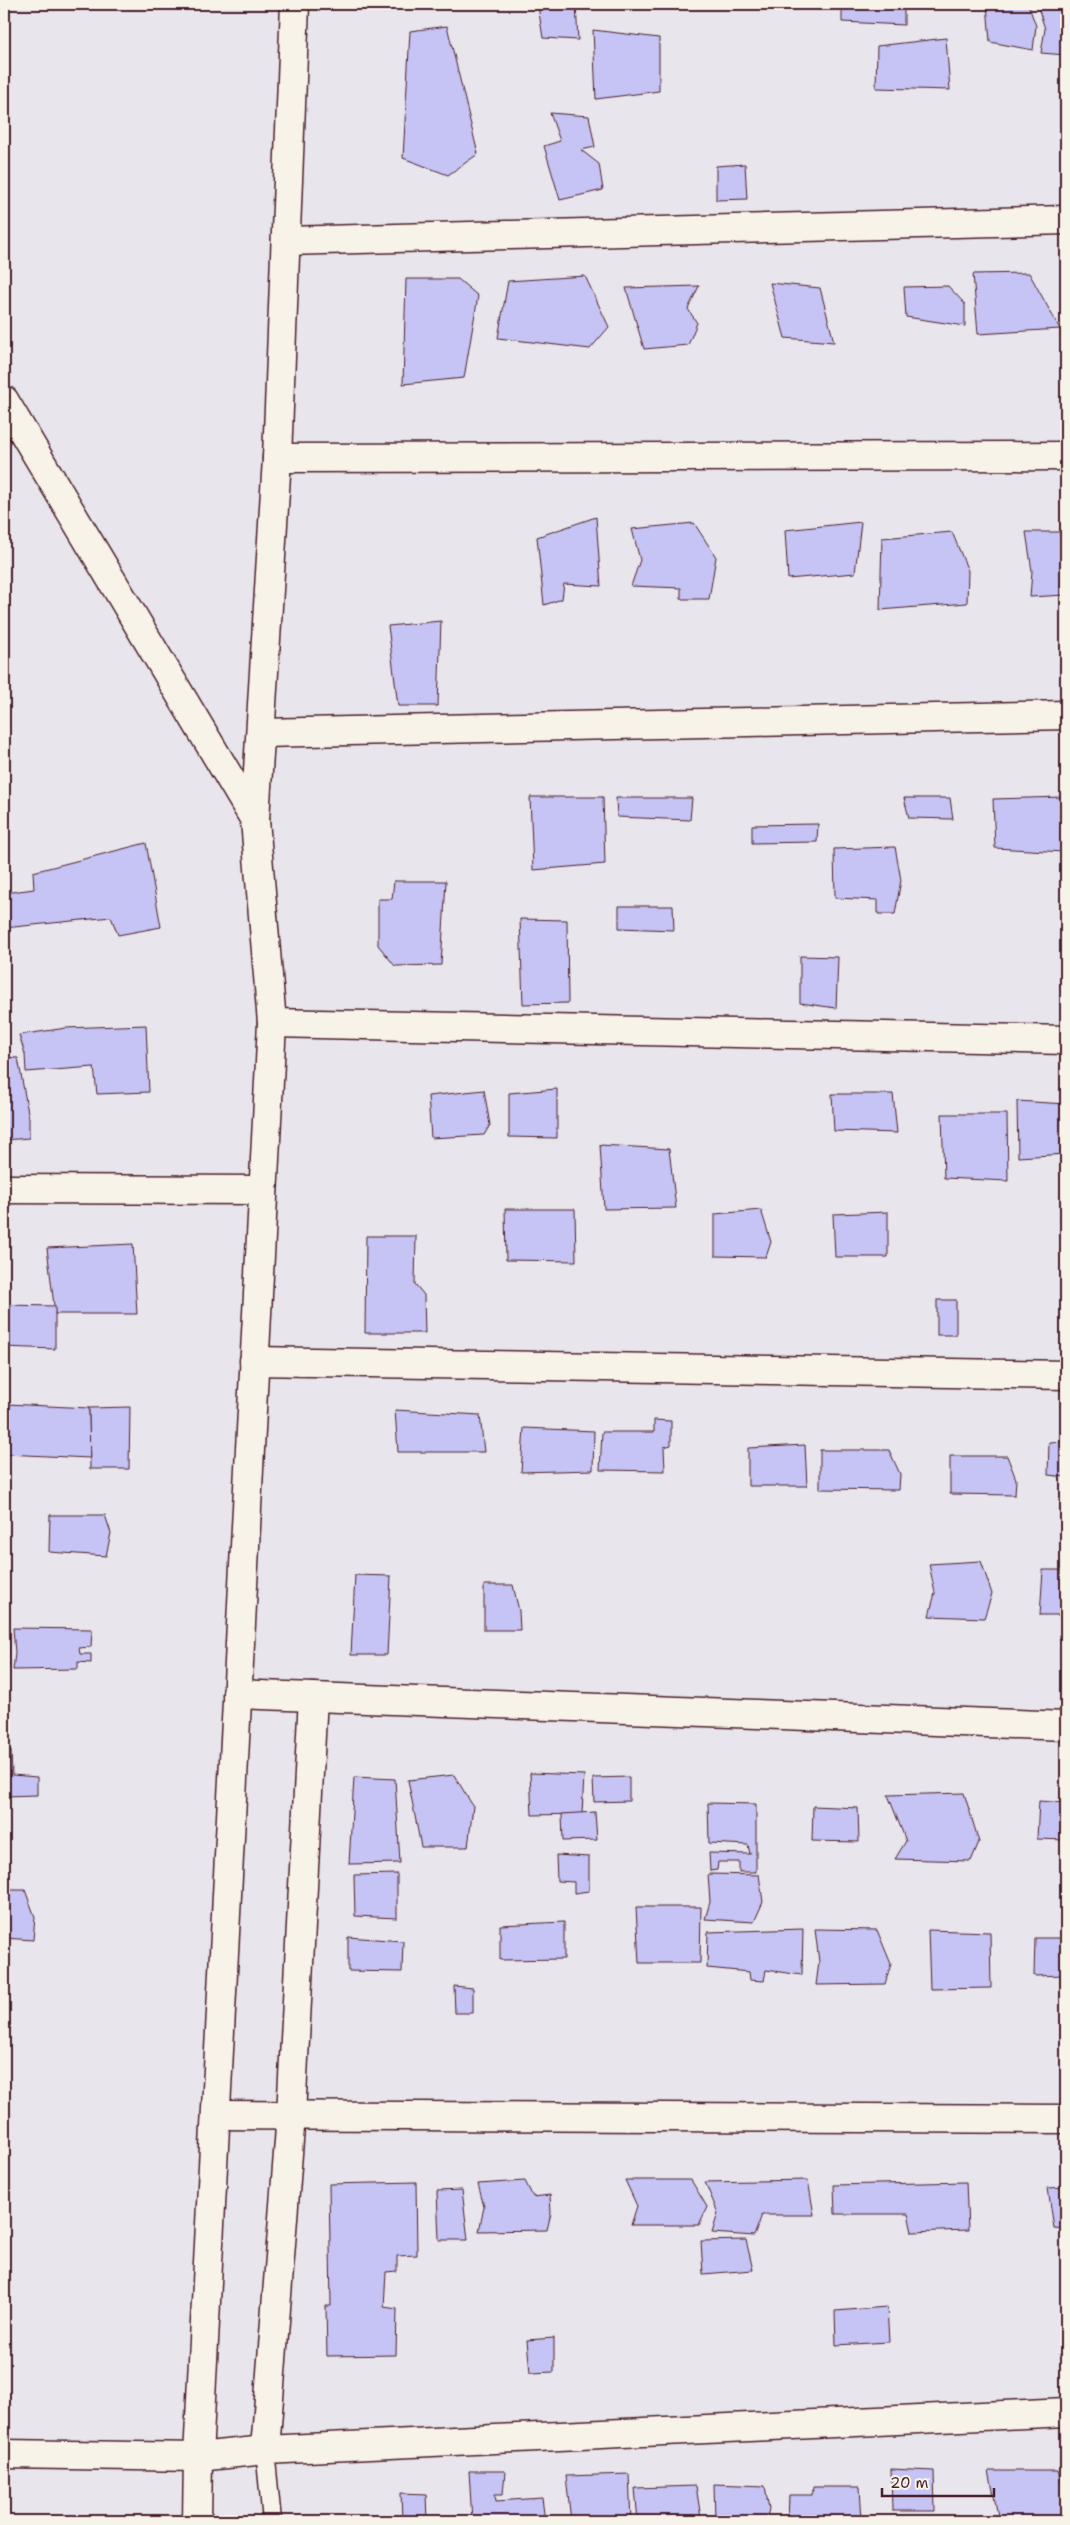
<svg xmlns="http://www.w3.org/2000/svg" width="1070" height="2525" font-family="'Shantell Sans',sans-serif">
<style>
.building{fill:#c6c3f5;stroke:#4a1f2b}
.lines{fill:none;stroke-linecap:round;stroke-linejoin:round}
.lane-casing{stroke:#4a1f2b;stroke-width:21}
.street-casing{stroke:#4a1f2b;stroke-width:31}
.secondary-casing{stroke:#4a1f2b;stroke-width:31}
.lane{stroke:#f7f3e8;stroke-width:18}
.street{stroke:#f7f3e8;stroke-width:28}
.secondary{stroke:#f7f3e8;stroke-width:28}
</style>
<rect width="100%" height="100%" fill="#e8e5ec"/>
<filter id="ink" filterUnits="userSpaceOnUse"><feTurbulence type="fractalNoise" baseFrequency=".02" numOctaves="2"/><feDisplacementMap in="SourceGraphic" scale="10" xChannelSelector="R" yChannelSelector="G"/><feConvolveMatrix kernelMatrix="1 2 1 2 8 2 1 2 1" color-interpolation-filters="sRGB"/></filter>
<g filter="url(#ink)">
<g class="building">
<polygon points="543,4 576,4 578,40 543,38 538,6"/>
<polygon points="842,4 904,4 904,25 842,22"/>
<polygon points="987,4 1028,4 1036,26 1033,50 990,42"/>
<polygon points="1037,4 1066,4 1066,55 1041,53 1045,29"/>
<polygon points="447,26 478,154 448,175 403,158 410,31"/>
<polygon points="593,30 659,38 659,91 596,99"/>
<polygon points="946,38 950,90 876,88 877,46"/>
<polygon points="550,113 589,116 595,147 581,150 599,164 603,190 560,200 544,146 560,141"/>
<polygon points="745,164 747,199 716,200 716,166"/>
<polygon points="1029,273 1060,329 978,334 973,274"/>
<polygon points="585,276 609,327 590,349 498,338 508,281"/>
<polygon points="406,279 458,279 478,296 464,378 403,384"/>
<polygon points="770,283 820,288 834,342 785,338"/>
<polygon points="699,286 688,309 697,323 688,345 644,349 626,288"/>
<polygon points="948,286 965,304 965,326 906,317 904,287"/>
<polygon points="596,517 601,586 564,584 562,599 544,605 537,537"/>
<polygon points="861,522 855,573 788,579 785,530"/>
<polygon points="694,523 716,557 709,599 681,599 681,588 631,586 640,560 632,529"/>
<polygon points="952,532 968,571 967,603 880,610 882,538"/>
<polygon points="1026,532 1066,532 1066,595 1030,597 1032,571"/>
<polygon points="441,621 438,706 398,706 388,626"/>
<polygon points="530,797 603,797 605,864 533,870"/>
<polygon points="1063,797 1064,852 995,848 993,799"/>
<polygon points="616,798 692,798 690,820 617,817"/>
<polygon points="904,798 950,798 953,819 909,818"/>
<polygon points="818,824 817,842 752,843 752,825"/>
<polygon points="146,843 161,927 118,935 111,917 4,928 4,893 34,889 33,872"/>
<polygon points="895,847 901,880 895,914 878,914 878,900 835,898 834,849"/>
<polygon points="394,881 446,881 441,965 395,966 378,945 378,899 392,899"/>
<polygon points="619,906 673,906 674,930 619,928"/>
<polygon points="520,919 567,920 568,1003 523,1004"/>
<polygon points="800,956 838,957 836,1008 800,1003"/>
<polygon points="146,1025 149,1092 97,1094 94,1067 26,1072 25,1054 19,1035 66,1028"/>
<polygon points="4,1057 18,1058 29,1118 29,1138 4,1140"/>
<polygon points="557,1089 557,1138 509,1137 509,1093"/>
<polygon points="484,1090 490,1125 484,1135 431,1138 428,1096"/>
<polygon points="832,1094 893,1094 897,1133 834,1131"/>
<polygon points="1017,1101 1066,1104 1066,1154 1018,1157"/>
<polygon points="942,1114 1007,1114 1008,1181 944,1178"/>
<polygon points="600,1145 669,1149 676,1208 604,1209"/>
<polygon points="505,1209 575,1209 576,1261 506,1260"/>
<polygon points="761,1210 771,1242 766,1257 715,1256 715,1214"/>
<polygon points="888,1212 888,1257 835,1257 833,1214"/>
<polygon points="366,1236 416,1236 415,1284 424,1295 425,1333 365,1333"/>
<polygon points="133,1244 137,1314 55,1314 47,1248"/>
<rect x="937" y="1300" width="19" height="35"/>
<polygon points="4,1305 55,1306 55,1349 4,1347"/>
<polygon points="7,1404 89,1408 90,1458 5,1454"/>
<polygon points="130,1407 129,1469 90,1469 89,1408"/>
<polygon points="4,1409 7,1409 6,1448 4,1448"/>
<polygon points="395,1410 480,1415 484,1452 398,1452"/>
<polygon points="654,1420 671,1421 671,1445 664,1447 665,1471 600,1470 602,1432 654,1432"/>
<polygon points="524,1428 594,1431 593,1470 521,1472"/>
<polygon points="1066,1441 1066,1477 1048,1475 1049,1442"/>
<polygon points="805,1445 807,1486 748,1486 748,1448"/>
<polygon points="820,1450 889,1450 900,1474 899,1490 820,1489"/>
<polygon points="950,1456 1007,1456 1016,1479 1015,1495 950,1494"/>
<polygon points="50,1515 105,1515 111,1533 106,1556 49,1552"/>
<polygon points="981,1561 992,1594 984,1618 929,1616 935,1593 929,1564"/>
<polygon points="1043,1570 1066,1570 1066,1615 1040,1615"/>
<polygon points="355,1575 391,1576 387,1655 351,1655"/>
<polygon points="484,1585 513,1585 519,1611 520,1630 484,1630"/>
<rect x="4" y="1628" width="5" height="38"/>
<polygon points="13,1628 92,1629 91,1647 79,1648 80,1654 91,1654 91,1663 78,1662 78,1669 13,1670 15,1653"/>
<polygon points="4,1750 11,1750 12,1775 37,1777 37,1795 5,1796"/>
<polygon points="530,1773 584,1775 582,1814 532,1815"/>
<polygon points="454,1775 473,1806 468,1847 421,1847 408,1780"/>
<polygon points="354,1777 395,1779 400,1863 349,1864"/>
<polygon points="629,1777 629,1801 594,1802 593,1778"/>
<polygon points="964,1793 979,1842 971,1861 895,1859 906,1841 888,1795"/>
<polygon points="1039,1801 1066,1803 1066,1840 1037,1839"/>
<polygon points="708,1803 756,1804 756,1872 739,1872 739,1862 718,1862 717,1870 710,1871 709,1853 750,1854 748,1845 709,1843"/>
<polygon points="813,1806 858,1808 859,1842 812,1841"/>
<polygon points="595,1812 597,1840 563,1841 562,1814"/>
<polygon points="556,1855 589,1857 589,1891 574,1893 574,1882 557,1881"/>
<polygon points="397,1874 397,1918 355,1916 354,1875"/>
<polygon points="708,1874 759,1875 763,1902 754,1922 705,1919 710,1902"/>
<polygon points="4,1890 25,1890 35,1917 33,1940 4,1938"/>
<polygon points="636,1907 701,1907 700,1963 639,1963"/>
<polygon points="564,1922 564,1959 500,1960 500,1925"/>
<polygon points="803,1929 802,1975 766,1970 764,1981 750,1980 749,1972 707,1968 708,1932"/>
<polygon points="815,1929 877,1930 891,1964 885,1984 816,1985 819,1962"/>
<polygon points="928,1930 990,1932 991,1988 930,1989"/>
<polygon points="348,1937 403,1941 402,1972 348,1971"/>
<polygon points="1035,1938 1066,1938 1066,1975 1034,1976"/>
<polygon points="454,1986 473,1988 473,2013 455,2013"/>
<polygon points="625,2180 691,2180 707,2207 699,2225 631,2225 637,2206"/>
<polygon points="808,2180 814,2215 762,2215 754,2236 712,2233 718,2213 705,2182"/>
<polygon points="525,2181 533,2197 550,2195 551,2213 547,2230 479,2231 484,2207 478,2184"/>
<polygon points="416,2182 417,2255 397,2256 397,2271 386,2272 384,2307 397,2309 396,2355 327,2356 326,2306 331,2306 329,2184"/>
<polygon points="966,2182 968,2230 912,2232 908,2214 835,2214 834,2185"/>
<polygon points="1066,2187 1066,2229 1054,2228 1048,2188"/>
<polygon points="462,2190 468,2240 439,2240 437,2191"/>
<polygon points="746,2240 753,2270 703,2274 701,2241"/>
<polygon points="887,2307 889,2342 836,2345 835,2311"/>
<polygon points="554,2338 554,2372 530,2373 527,2340"/>
<polygon points="891,2469 934,2471 935,2511 892,2511"/>
<polygon points="469,2471 505,2471 503,2494 495,2494 496,2501 542,2498 545,2521 472,2521"/>
<polygon points="989,2471 1058,2471 1066,2497 1066,2521 999,2521"/>
<polygon points="629,2474 631,2521 571,2521 566,2476"/>
<polygon points="714,2484 765,2486 769,2509 766,2521 715,2520"/>
<polygon points="696,2486 701,2518 638,2521 635,2488"/>
<polygon points="813,2487 860,2487 862,2521 788,2521 789,2495 812,2495"/>
<polygon points="401,2493 426,2494 427,2521 402,2521"/>
<polygon points="427,2516 472,2516 473,2521 427,2521"/>
<rect x="326" y="2520" width="42" height="1"/>
</g>
<g class="lines">
<defs>
<polyline id="lane" points="265,2450 272,2521"/>
<g id="street">
<polyline points="286,241 1066,220"/>
<polyline points="4,400 255,820"/>
<polyline points="277,458 1066,456"/>
<polyline points="261,733 1066,715"/>
<polyline points="272,1023 1066,1040"/>
<polyline points="4,1189 263,1190"/>
<polyline points="254,1361 1066,1375"/>
<polyline points="237,1694 1066,1726"/>
<polyline points="216,2115 1066,2119"/>
<polyline points="265,2450 291,2115 313,1697"/>
<polyline points="4,2454 198,2457 265,2450 1066,2412"/>
</g>
<polyline id="secondary" points="197,2521 198,2457 272,1023 255,820 277,458 295,4"/>
</defs>
<use href="#lane" class="lane-casing"/>
<use href="#street" class="street-casing"/>
<use href="#secondary" class="secondary-casing"/>
<use href="#lane" class="lane"/>
<use href="#street" class="street"/>
<use href="#secondary" class="secondary"/>
</g>
</g>
<rect width="1070" height="2525" fill="none" stroke="#f7f3e8" stroke-width="20"/>
<rect x="10" y="10" width="1050" height="2505" fill="none" stroke="#4a1f2b" stroke-width="2" filter="url(#ink)"/>
<path d="M882 2488v8h112v-8" fill="none" stroke="#4a1f2b" stroke-width="2.5"/>
<text x="890" y="2488" font-size="15" fill="#4a1f2b" stroke="#f7f3e8" stroke-width="4" paint-order="stroke">20 m</text>
</svg>
